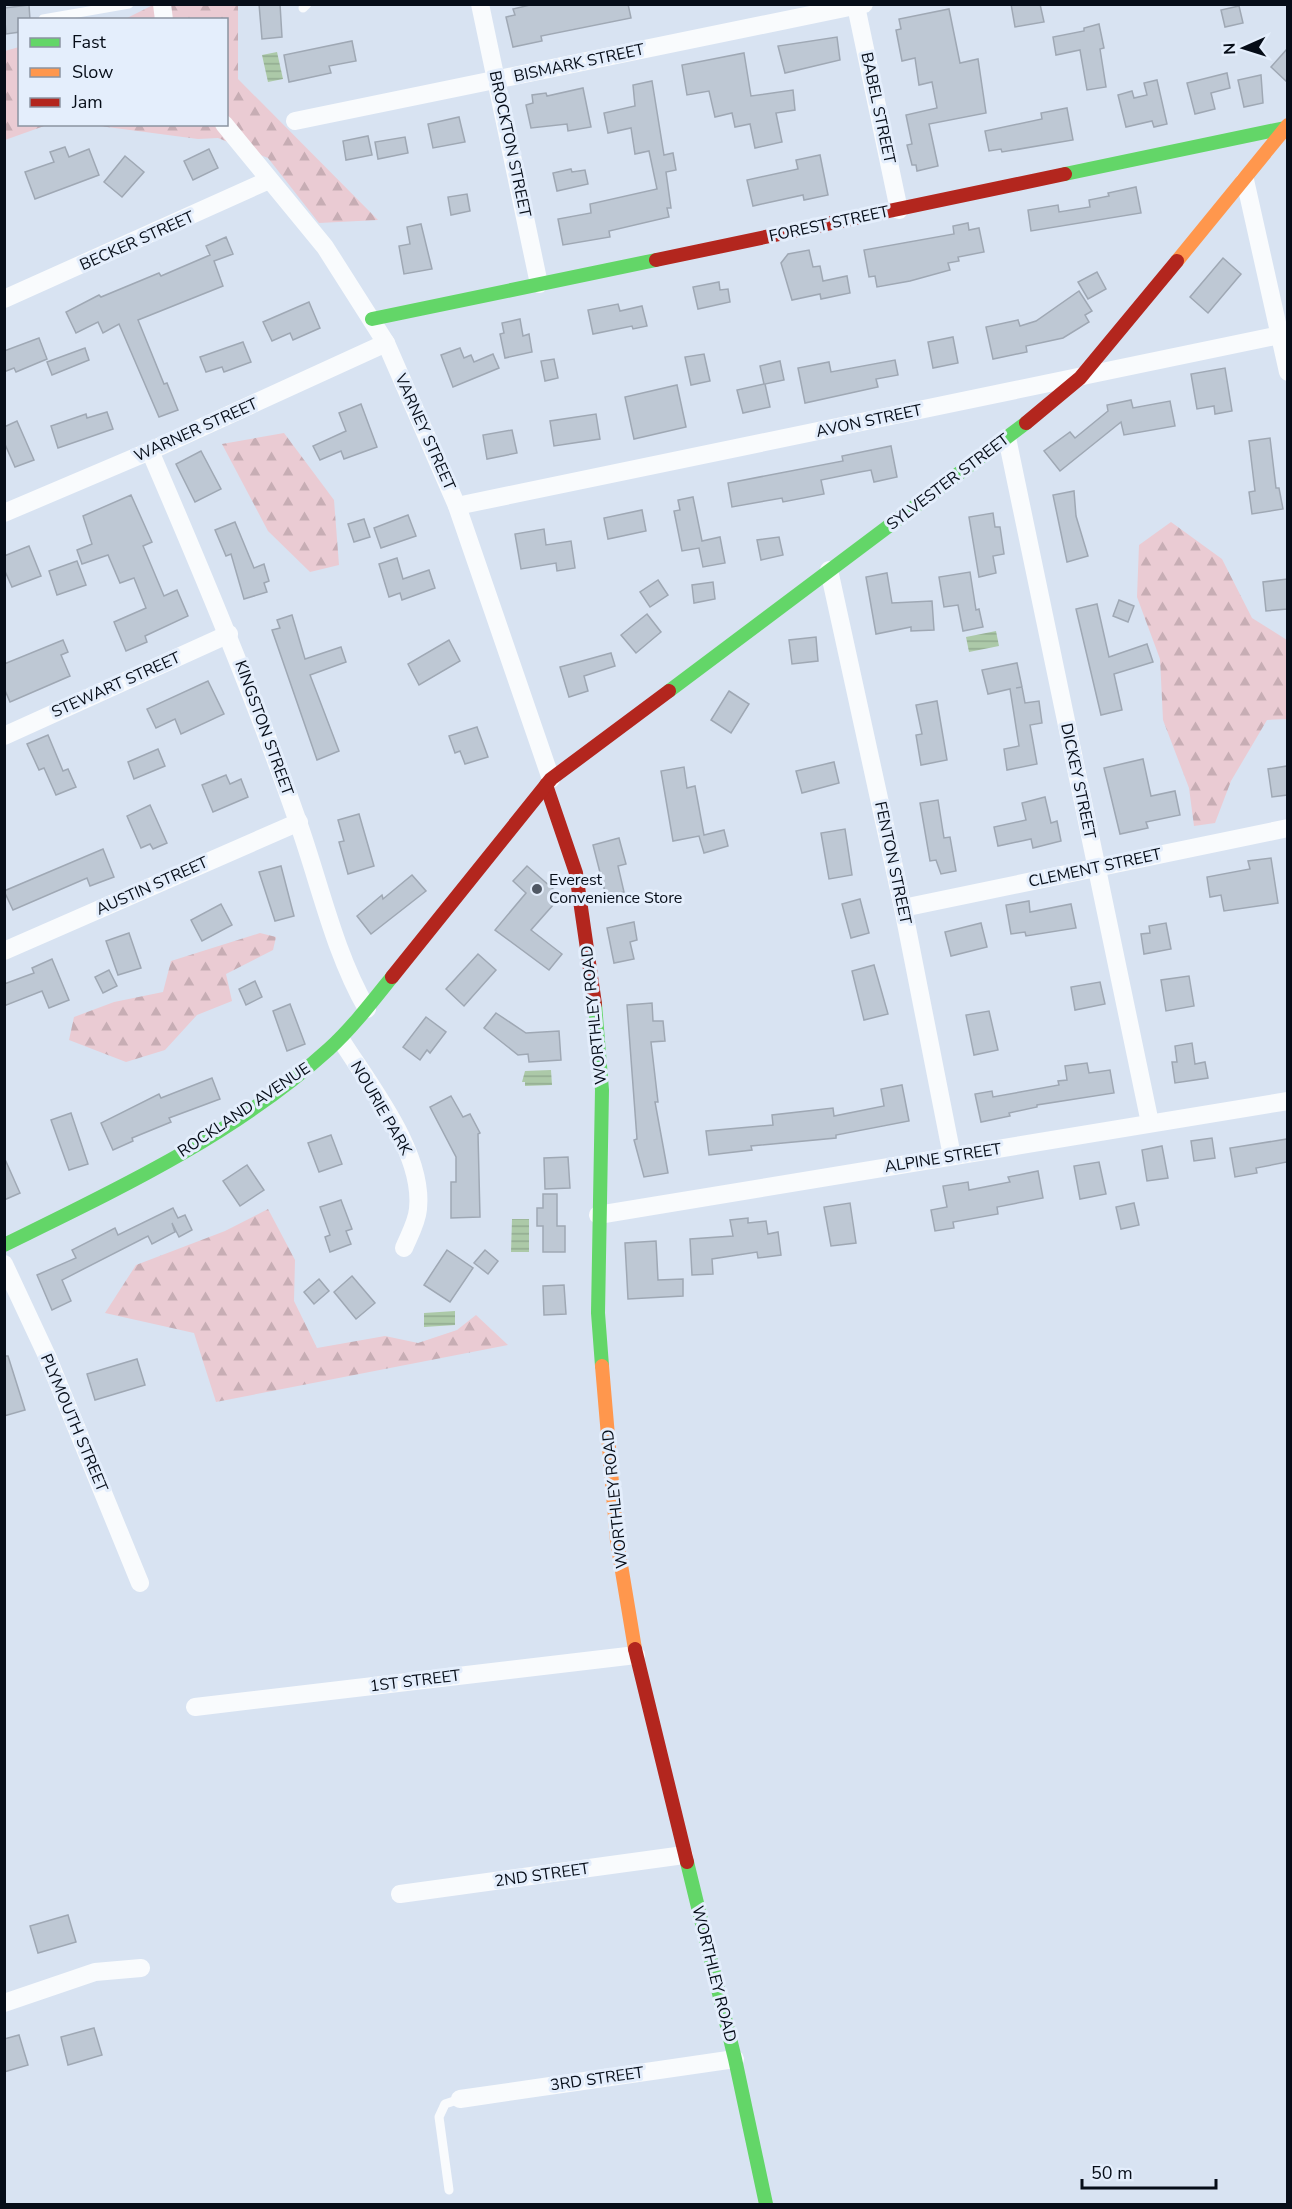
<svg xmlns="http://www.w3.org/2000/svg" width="1292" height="2209" font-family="'Nunito Sans',sans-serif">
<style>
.forest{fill:url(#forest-firs)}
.water{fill:url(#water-rules)}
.building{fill:#bec8d4;stroke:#9fa8b4;stroke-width:1.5}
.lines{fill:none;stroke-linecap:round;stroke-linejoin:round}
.lane{stroke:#f9fbfd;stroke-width:9}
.street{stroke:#f9fbfd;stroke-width:18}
.fast{stroke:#63d668;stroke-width:14}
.slow{stroke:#ff974d;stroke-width:14}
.jam{stroke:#b3261e;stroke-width:14}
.poi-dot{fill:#505864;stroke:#e4eefc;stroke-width:2}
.labels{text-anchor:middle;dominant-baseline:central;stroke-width:6;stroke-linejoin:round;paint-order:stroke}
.street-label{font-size:16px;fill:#060d18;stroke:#e4eefc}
.poi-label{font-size:16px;fill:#060d18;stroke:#e4eefc;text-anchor:start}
</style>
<defs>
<pattern id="forest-firs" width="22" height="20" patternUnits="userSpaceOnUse" patternTransform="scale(1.5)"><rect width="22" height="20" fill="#eacbd3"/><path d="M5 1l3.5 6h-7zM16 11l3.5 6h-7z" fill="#c7adb4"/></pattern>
<pattern id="water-rules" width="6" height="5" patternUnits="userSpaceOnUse" patternTransform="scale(1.5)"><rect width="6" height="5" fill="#acc9a8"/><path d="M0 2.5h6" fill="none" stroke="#92ab90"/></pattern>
</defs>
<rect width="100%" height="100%" fill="#d8e3f2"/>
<g class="forest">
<polygon points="153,5 238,5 238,79 378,220 319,223 268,158 218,138 198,139 92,125 226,124 226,20 125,19"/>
<polygon points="19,47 20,124 47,125 5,140 5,51"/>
<polygon points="284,433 334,500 339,565 310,572 268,531 222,444"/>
<polygon points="1171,522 1222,559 1252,618 1287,640 1287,719 1267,720 1231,781 1215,823 1194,826 1189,788 1163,720 1160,659 1137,597 1139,545"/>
<polygon points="260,933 276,937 273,950 226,974 232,1001 197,1015 165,1050 126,1062 69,1040 74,1017 114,1002 163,992 171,961"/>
<polygon points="268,1209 295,1260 294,1301 317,1348 385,1336 418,1343 457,1330 476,1315 508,1345 216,1402 194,1333 105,1313 136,1265 225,1231"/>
</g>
<g class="water">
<polygon points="277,52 283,79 268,82 262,55"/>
<polygon points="996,631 999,646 969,652 966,637"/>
<polygon points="551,1070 552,1085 525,1086 525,1082 522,1082 525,1071"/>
<polygon points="512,1219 529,1219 529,1252 511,1252"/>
<polygon points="455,1311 455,1325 424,1327 424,1313"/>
</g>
<g class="building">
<polygon points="259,4 280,4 282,37 262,39"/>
<polygon points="534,4 628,4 631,18 541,36 542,41 513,47 506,17 515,15 513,9"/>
<polygon points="1011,4 1040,4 1044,22 1015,27"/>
<polygon points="29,5 30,20 20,20 20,32 6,34 4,8"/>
<polygon points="1239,6 1243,23 1225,27 1221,10"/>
<polygon points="949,9 960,63 978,59 986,113 929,124 938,166 917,171 916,165 912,165 907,145 912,144 906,115 937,108 932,82 919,85 915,58 902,61 896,30 901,29 899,19"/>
<polygon points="1099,24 1104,48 1100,49 1106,87 1087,90 1080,50 1056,55 1053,37 1084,31 1084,28"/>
<polygon points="837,37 840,60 785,73 778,46"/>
<polygon points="352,41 356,61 329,66 331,73 289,82 284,55"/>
<polygon points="1287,49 1287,82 1271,67"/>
<polygon points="744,53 751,96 793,90 795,110 776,113 782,142 755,148 750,124 735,127 732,113 715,117 709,91 687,95 682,65"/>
<polygon points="1227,73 1230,88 1211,93 1215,109 1195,114 1187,83"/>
<polygon points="1261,75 1263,103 1244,107 1238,80"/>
<polygon points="1157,80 1167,124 1154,127 1152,121 1126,127 1118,95 1132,91 1134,98 1147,95 1144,83"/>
<polygon points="652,81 664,155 673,153 676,170 666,172 671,208 667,208 669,217 609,231 610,237 563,245 558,219 591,213 590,204 657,189 649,151 635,154 631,128 608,133 604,113 635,106 633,85"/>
<polygon points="583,88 591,127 568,131 567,124 531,128 526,105 533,103 532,95 546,93 547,96"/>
<polygon points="1067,108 1073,140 1002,152 1001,149 989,151 985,131 1042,119 1041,113"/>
<polygon points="459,117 465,142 433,148 428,124"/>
<polygon points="368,136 372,155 346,160 343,141"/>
<polygon points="405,137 408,153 378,159 375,142"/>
<polygon points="65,147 69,157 89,149 99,175 35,199 25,172 54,162 50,152"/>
<polygon points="209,149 218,168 193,180 184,161"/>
<polygon points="820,155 828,195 804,200 803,195 753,206 747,180 798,169 796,160"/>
<polygon points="125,156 144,172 122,197 104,182"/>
<polygon points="571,169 572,172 585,170 588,184 557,191 553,173"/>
<polygon points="1136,187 1141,213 1031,231 1028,210 1058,205 1059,212 1090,207 1089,200 1109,196 1108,193"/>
<polygon points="467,194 470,211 451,215 448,197"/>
<polygon points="968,223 969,230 979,228 984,252 958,257 959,261 948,263 950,270 910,281 877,287 875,276 869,277 864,250 954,234 953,226"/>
<polygon points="421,224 432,269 404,274 399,246 410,244 407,227"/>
<polygon points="226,237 233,254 214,261 223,286 138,320 164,384 167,383 178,410 159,417 119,324 103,333 98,322 76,333 66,312 99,295 101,297 159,273 161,276 210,255 206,246"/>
<polygon points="809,250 813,267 820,266 823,281 847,276 850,293 821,299 820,294 792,300 781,263 788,254"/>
<polygon points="1223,258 1241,274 1208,313 1190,297"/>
<polygon points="1097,272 1106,289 1088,299 1078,282"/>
<polygon points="719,282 720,290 728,289 730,302 698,309 693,287"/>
<polygon points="1079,291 1092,311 1085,315 1089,322 1063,338 1026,346 1027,352 993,359 986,327 1018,320 1020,326 1036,321"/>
<polygon points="309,302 320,328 293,340 290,333 272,341 263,322"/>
<polygon points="618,304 620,311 642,306 647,326 633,329 632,326 593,334 588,310"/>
<polygon points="520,319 523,336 529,334 532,352 505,358 500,334 504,333 502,323"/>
<polygon points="953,337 958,363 933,368 928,342"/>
<polygon points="39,338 47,359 16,372 14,368 4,372 4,351"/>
<polygon points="243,342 251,362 224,372 222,367 206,372 200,357"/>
<polygon points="85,348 89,360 52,375 47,362"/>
<polygon points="460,348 464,358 471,355 474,362 493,354 499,368 453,387 441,355"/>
<polygon points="704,354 710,381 691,385 685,357"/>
<polygon points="554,359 558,378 545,381 541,361"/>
<polygon points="895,360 898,375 876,379 878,387 805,403 798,368 829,362 831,372"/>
<polygon points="780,361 784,380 765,384 770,407 743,413 737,390 764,384 760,366"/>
<polygon points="1225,368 1232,411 1215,414 1214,406 1197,409 1191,374"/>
<polygon points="677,385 686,427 634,439 625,397"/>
<polygon points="1131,400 1133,408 1170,401 1175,426 1124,435 1121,422 1060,471 1044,451 1070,432 1075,438 1108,411 1107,405"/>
<polygon points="361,404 377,447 344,459 341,451 320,460 313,446 346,431 339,413"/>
<polygon points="107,412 113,429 58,448 51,426 86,414 87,418"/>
<polygon points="596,414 600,439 554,446 550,421"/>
<polygon points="17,421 34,460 15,467 4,442 4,427"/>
<polygon points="512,430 517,453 487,459 483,435"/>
<polygon points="1270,438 1276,488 1279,488 1283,509 1252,514 1249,492 1255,491 1249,441"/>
<polygon points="891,446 897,477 874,482 871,470 860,472 821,480 824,494 783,502 782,498 732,507 728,483 843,461 842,456"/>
<polygon points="201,451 221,489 195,502 176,464"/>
<polygon points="1074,491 1076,516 1088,556 1067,562 1053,495"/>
<polygon points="131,495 152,542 143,546 164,596 177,590 188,616 145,636 147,642 126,651 114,622 146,608 134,578 120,583 108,555 82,564 77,550 92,544 83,516"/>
<polygon points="693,497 702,541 720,537 725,563 703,567 699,548 682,551 674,511 680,510 678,500"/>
<polygon points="642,510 646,531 608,539 604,518"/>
<polygon points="993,513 995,527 1000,527 1004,554 993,556 996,573 979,577 969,517"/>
<polygon points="408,515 416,536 381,548 374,528"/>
<polygon points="364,519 370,537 354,542 348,524"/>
<polygon points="235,522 254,568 264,564 269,581 264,583 267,592 244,599 231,554 226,556 215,530"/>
<polygon points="544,529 546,545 571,541 575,568 557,571 556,563 521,569 515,534"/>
<polygon points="779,537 783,555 761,560 757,540"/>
<polygon points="29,546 41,576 12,587 4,569 4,556"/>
<polygon points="397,558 403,579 429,570 435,588 402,600 400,593 389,597 379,564"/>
<polygon points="77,561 86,585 57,595 49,571"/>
<polygon points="970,572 976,610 979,609 983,627 963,631 958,605 944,607 939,577"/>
<polygon points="887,573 892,603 932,601 934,630 911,631 911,627 876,634 866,577"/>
<polygon points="1287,579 1287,609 1266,611 1263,582"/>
<polygon points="658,580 668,595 650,607 640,592"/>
<polygon points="713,582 715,599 694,603 692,585"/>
<polygon points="1119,600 1134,606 1128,622 1113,616"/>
<polygon points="1097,604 1109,657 1147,644 1153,662 1114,674 1122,710 1101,715 1076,609"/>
<polygon points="647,614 661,632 636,653 621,635"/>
<polygon points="292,615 305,659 341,647 346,662 310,675 339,751 317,760 272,630 280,628 277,620"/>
<polygon points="816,637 818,661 792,664 789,640"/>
<polygon points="63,640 68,652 61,655 70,676 10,702 4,688 4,664"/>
<polygon points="449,640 460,661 419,685 408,664"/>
<polygon points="611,653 615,666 584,676 588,691 569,697 560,667"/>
<polygon points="1017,663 1022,687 1016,688 1022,687 1025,703 1039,701 1042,723 1030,725 1037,764 1007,770 1004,749 1019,746 1010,689 988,694 982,670"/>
<polygon points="208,681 224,714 181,734 175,719 156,728 147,709"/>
<polygon points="729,691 749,704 731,733 711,720"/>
<polygon points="937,701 947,760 921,765 916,735 922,734 916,705"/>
<polygon points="477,727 488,757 465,764 460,751 455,753 449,736"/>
<polygon points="48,735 63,771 68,769 76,787 56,795 44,768 39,770 27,744"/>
<polygon points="158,749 165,766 134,779 128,762"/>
<polygon points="1143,759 1151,796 1175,791 1180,815 1146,822 1148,828 1120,834 1104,768"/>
<polygon points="834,762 839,783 802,793 796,771"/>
<polygon points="1287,766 1287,795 1272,797 1268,769"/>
<polygon points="684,767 687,788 695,786 704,835 724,830 728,846 704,853 699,836 673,841 661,771"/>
<polygon points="226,775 230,784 241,779 248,797 213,812 202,785"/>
<polygon points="1045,797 1051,823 1057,821 1061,841 1033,848 1031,839 998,846 994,827 1026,820 1022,803"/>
<polygon points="938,800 944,838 950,837 956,871 941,874 936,860 930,861 920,803"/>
<polygon points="150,805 167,843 153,849 150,844 141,848 127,816"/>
<polygon points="359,814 374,866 348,874 339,842 344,841 338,820"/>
<polygon points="845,829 852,875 829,879 821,833"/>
<polygon points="619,838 626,864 618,866 624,892 606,896 593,845"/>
<polygon points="103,849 114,877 90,886 87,878 13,910 4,891"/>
<polygon points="1271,858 1278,903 1224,911 1221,895 1210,897 1207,877 1250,869 1248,861"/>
<polygon points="281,866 294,916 275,921 259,872"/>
<polygon points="527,866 561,896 531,930 562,954 549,970 495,930 526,893 513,881"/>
<polygon points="412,875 426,891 371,934 357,916 382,895 383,899"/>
<polygon points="860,899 869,933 851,938 842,904"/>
<polygon points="1029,901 1030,912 1071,904 1076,928 1026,936 1025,932 1011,934 1006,905"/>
<polygon points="221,904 232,925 202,941 191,920"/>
<polygon points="634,922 637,940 630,942 634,959 614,963 607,928"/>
<polygon points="981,923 987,947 951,956 945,932"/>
<polygon points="1166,923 1171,949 1144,954 1141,934 1150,933 1149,926"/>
<polygon points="129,933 141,968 118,975 106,941"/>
<polygon points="478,954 496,970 464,1006 446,989"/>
<polygon points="52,959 69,1000 49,1008 42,991 4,1006 4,984 34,973 32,968"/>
<polygon points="874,965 888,1014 864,1020 852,971"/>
<polygon points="109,970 117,986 103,993 95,977"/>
<polygon points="1189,976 1194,1006 1166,1011 1161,980"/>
<polygon points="255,981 262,997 246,1005 239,989"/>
<polygon points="1100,982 1105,1004 1075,1010 1071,987"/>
<polygon points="652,1003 653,1021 663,1021 665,1041 651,1042 658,1102 655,1102 668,1173 644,1177 634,1140 637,1139 627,1005"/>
<polygon points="290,1004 305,1044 287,1051 273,1011"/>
<polygon points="989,1011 998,1050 974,1055 966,1015"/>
<polygon points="496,1013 526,1033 559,1031 561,1060 529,1062 528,1054 518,1055 484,1028"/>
<polygon points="426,1017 446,1032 430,1053 427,1050 420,1060 403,1047"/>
<polygon points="1192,1043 1195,1064 1205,1062 1208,1078 1175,1083 1172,1062 1177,1062 1175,1046"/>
<polygon points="1087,1063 1089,1073 1110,1070 1114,1093 1037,1105 1037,1107 1009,1113 1010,1116 981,1122 975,1094 992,1091 993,1097 1059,1085 1058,1081 1067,1080 1065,1066"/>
<polygon points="212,1078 220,1099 169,1118 171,1122 132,1138 133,1141 113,1150 101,1123 159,1094 161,1098"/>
<polygon points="902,1085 909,1121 836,1135 836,1138 751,1146 752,1150 709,1155 706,1131 773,1125 772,1115 833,1108 834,1116 884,1106 881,1089"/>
<polygon points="451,1096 463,1117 470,1114 480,1133 478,1134 480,1217 451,1218 451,1182 456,1182 456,1157 430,1107"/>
<polygon points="71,1113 88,1164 69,1170 51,1120"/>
<polygon points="331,1135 342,1164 319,1172 308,1143"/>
<polygon points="1212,1138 1215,1158 1194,1161 1191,1141"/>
<polygon points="1287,1139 1287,1162 1256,1168 1257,1173 1235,1177 1230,1148"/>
<polygon points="1162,1146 1168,1178 1147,1181 1142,1150"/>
<polygon points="4,1157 20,1193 4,1200"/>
<polygon points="568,1157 570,1188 545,1189 544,1158"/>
<polygon points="1099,1162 1106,1194 1080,1199 1074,1166"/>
<polygon points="247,1165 264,1190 240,1206 223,1181"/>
<polygon points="1038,1171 1043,1198 997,1207 998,1214 953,1222 954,1228 935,1231 931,1210 947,1207 943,1186 968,1182 969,1190 1010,1182 1008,1177"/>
<polygon points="543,1194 557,1194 557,1226 565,1226 565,1252 543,1252 543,1226 537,1226 537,1208 543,1208"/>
<polygon points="341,1200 352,1229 346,1231 351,1244 330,1252 325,1237 330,1235 320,1207"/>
<polygon points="850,1203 856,1243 831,1246 824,1207"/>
<polygon points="1134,1203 1139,1225 1121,1229 1116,1207"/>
<polygon points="173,1208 178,1218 185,1215 192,1230 179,1237 172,1223 175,1232 152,1244 148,1236 62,1280 71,1301 52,1310 37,1275 76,1258 72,1250 115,1228 118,1235"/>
<polygon points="748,1218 748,1223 766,1221 768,1234 778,1232 781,1255 758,1258 757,1252 712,1259 713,1274 692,1275 690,1239 733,1236 730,1220"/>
<polygon points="656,1241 658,1280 683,1279 683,1296 628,1299 625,1243"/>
<polygon points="447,1250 473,1268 450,1302 424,1285"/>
<polygon points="485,1250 498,1261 488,1274 474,1263"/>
<polygon points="352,1276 375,1303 356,1319 334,1292"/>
<polygon points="319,1279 329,1291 314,1304 304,1292"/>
<polygon points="564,1285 566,1314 544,1315 543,1286"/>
<polygon points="4,1356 8,1356 25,1410 4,1416"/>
<polygon points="137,1359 145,1385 95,1400 87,1374"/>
<polygon points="68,1915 76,1942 38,1953 30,1926"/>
<polygon points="94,2028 102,2055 68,2065 61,2037"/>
<polygon points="19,2035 28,2065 4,2072 4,2039"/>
</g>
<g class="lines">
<g class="lane">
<polyline points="303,8 307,4"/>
<polyline points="43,19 129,4"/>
<polyline points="449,2190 439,2117 445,2104 460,2099"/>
</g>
<g class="street">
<polyline points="162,4 164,20"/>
<polyline points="480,4 539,284"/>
<polyline points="856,6 899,210"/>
<polyline points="295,121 864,4"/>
<polyline points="224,124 325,247 386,343 457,506 551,779"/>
<polyline points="1245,180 1288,372"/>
<polyline points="4,299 269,180"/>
<polyline points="1007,438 1150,1123"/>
<path d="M150,451C203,574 254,696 298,822C320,884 334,952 367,1009"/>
<polyline points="457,506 1280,335"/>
<polyline points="4,513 150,451 386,343"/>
<polyline points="829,570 903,908 952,1156"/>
<polyline points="4,736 229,634"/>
<polyline points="903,908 1288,828"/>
<polyline points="4,951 299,822"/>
<path d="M341,1040C370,1086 424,1153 418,1209C417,1222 409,1236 404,1248"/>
<polyline points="598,1215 1288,1101"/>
<polyline points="4,1264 47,1356 140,1583"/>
<polyline points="195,1707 636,1655"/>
<polyline points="400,1894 684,1855"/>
<polyline points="4,2003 95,1972 141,1968"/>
<polyline points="460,2099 735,2059"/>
</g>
<g class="fast">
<polyline points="1065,174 1285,128"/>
<polyline points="372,319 656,260"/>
<polyline points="669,691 1026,423"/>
<polyline points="595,1004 602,1090 598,1313 602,1366"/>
<path d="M4,1245C118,1189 234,1135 329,1049C352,1028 372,1002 392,977"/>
<polyline points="687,1862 735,2059 766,2204"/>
</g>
<g class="slow">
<polyline points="1177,261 1288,125"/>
<polyline points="602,1366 617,1541 635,1649"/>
</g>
<g class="jam">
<polyline points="656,260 1065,174"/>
<polyline points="1026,423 1080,378 1177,261"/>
<polyline points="546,785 576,873 595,1004"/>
<polyline points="392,977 551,779 669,691"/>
<polyline points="635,1649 687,1862"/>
</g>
</g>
<circle class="poi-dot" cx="537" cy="889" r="6"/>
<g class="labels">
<g class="street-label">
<text transform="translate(579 63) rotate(-12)">BISMARK STREET</text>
<text transform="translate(878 108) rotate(78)">BABEL STREET</text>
<text transform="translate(510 144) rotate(78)">BROCKTON STREET</text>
<text transform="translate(829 224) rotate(-12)">FOREST STREET</text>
<text transform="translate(137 241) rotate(-24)">BECKER STREET</text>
<text transform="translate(869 421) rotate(-12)">AVON STREET</text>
<text transform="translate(196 430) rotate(-24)">WARNER STREET</text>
<text transform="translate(425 432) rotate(66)">VARNEY STREET</text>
<text transform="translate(948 482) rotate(-37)">SYLVESTER STREET</text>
<text transform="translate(116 685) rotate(-24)">STEWART STREET</text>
<text transform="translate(264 728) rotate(70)">KINGSTON STREET</text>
<text transform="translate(1078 781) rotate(78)">DICKEY STREET</text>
<text transform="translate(893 863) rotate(78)">FENTON STREET</text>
<text transform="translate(1095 868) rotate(-12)">CLEMENT STREET</text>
<text transform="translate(152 886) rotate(-24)">AUSTIN STREET</text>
<text transform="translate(594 1015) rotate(-96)">WORTHLEY ROAD</text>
<text transform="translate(381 1108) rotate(60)">NOURIE PARK</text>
<text transform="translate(244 1110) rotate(-34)">ROCKLAND AVENUE</text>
<text transform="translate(943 1158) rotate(-9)">ALPINE STREET</text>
<text transform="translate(74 1423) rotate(67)">PLYMOUTH STREET</text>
<text transform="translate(615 1499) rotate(-96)">WORTHLEY ROAD</text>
<text transform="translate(415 1681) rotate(-7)">1ST STREET</text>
<text transform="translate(542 1875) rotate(-8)">2ND STREET</text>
<text transform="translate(714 1974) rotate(76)">WORTHLEY ROAD</text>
<text transform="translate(597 2079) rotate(-8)">3RD STREET</text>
</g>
<g class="poi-label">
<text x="549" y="880">Everest<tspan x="549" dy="18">Convenience Store</tspan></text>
</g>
</g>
<rect width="1292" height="2209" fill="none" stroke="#060d18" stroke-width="12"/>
<rect x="18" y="18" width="210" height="108" fill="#e4eefc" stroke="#8b94a1" stroke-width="1.5"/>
<rect x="30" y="38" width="30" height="9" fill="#63d668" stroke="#8b94a1" stroke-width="1.5"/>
<text x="72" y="48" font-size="18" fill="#060d18">Fast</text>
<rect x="30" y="68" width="30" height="9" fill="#ff974d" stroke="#8b94a1" stroke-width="1.5"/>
<text x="72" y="78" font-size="18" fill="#060d18">Slow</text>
<rect x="30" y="98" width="30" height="9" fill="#b3261e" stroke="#8b94a1" stroke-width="1.5"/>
<text x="72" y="108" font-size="18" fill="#060d18">Jam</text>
<g transform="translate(1244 48) rotate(267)" stroke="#e4eefc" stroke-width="4.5" paint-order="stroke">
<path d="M0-4.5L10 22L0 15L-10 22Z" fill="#060d18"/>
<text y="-9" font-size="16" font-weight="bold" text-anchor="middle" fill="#060d18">N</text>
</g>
<path d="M1082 2179v9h134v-9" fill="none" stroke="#060d18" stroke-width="3"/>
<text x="1091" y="2179" font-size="18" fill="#060d18" stroke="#e4eefc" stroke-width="4.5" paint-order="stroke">50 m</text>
</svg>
